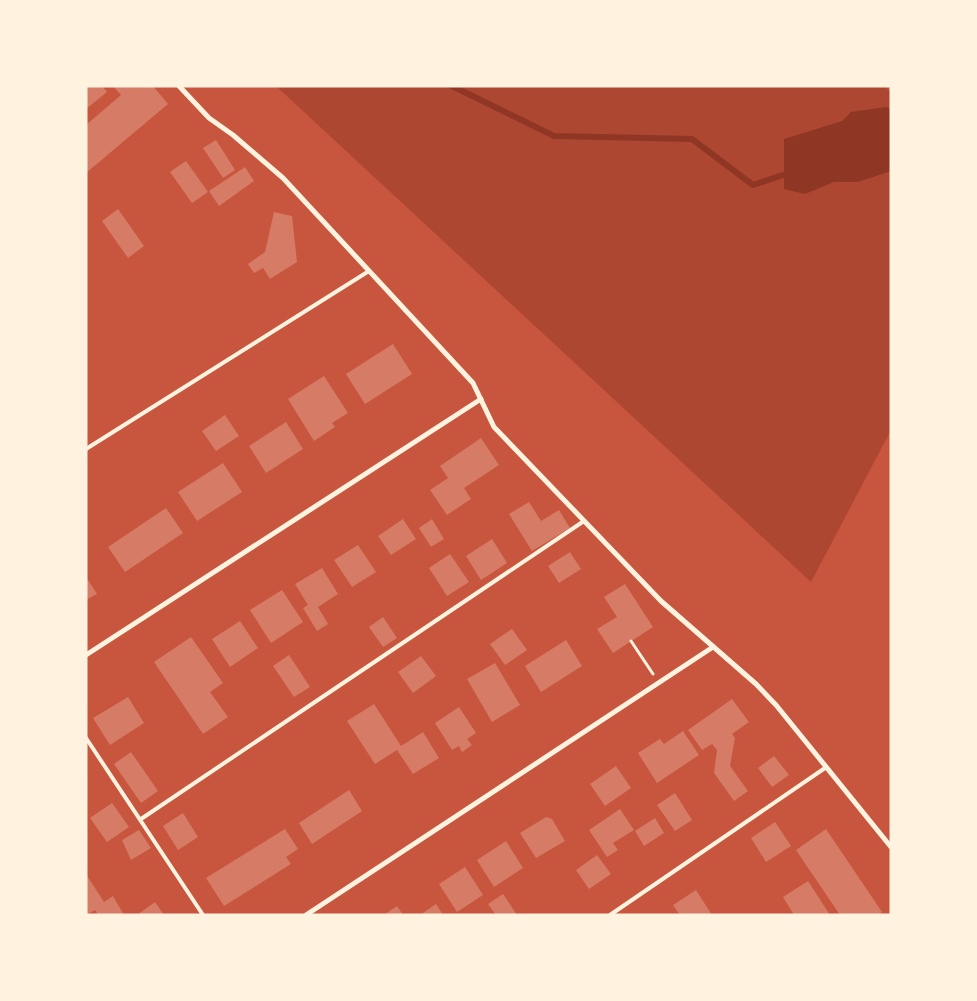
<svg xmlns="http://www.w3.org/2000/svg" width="977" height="1001" font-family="Commissioner,sans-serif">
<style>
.green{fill:#ae4732}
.water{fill:#8f3625}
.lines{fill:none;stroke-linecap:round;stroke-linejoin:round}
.stream{stroke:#8f3625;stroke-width:6}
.building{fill:#d67c66}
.path{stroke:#fff3e0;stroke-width:3}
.service{stroke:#fff3e0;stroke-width:4}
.minor{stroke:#fff3e0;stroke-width:5}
</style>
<rect width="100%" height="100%" fill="#c8553d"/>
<polygon class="green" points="276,86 885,86 891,93 891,430 811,582"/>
<polygon class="water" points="886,107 891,109 891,171 858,182 834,182 805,194 784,189 784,139 842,121 851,112"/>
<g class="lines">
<polyline class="stream" points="452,86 554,136 692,139 753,185 792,172"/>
</g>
<g class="building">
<polygon points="86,86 102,86 107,92 86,109"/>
<polygon points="113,86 153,86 168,104 86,173 86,125 121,95"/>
<polygon points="216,140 235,170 223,178 203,148"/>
<polygon points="186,161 208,192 192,203 170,172"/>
<polygon points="245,167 254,181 219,206 209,191"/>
<polygon points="118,209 144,246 128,258 102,221"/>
<polygon points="274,212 292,216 297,262 270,279 263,268 254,273 248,264 265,252"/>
<polygon points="393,344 412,374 365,404 346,374"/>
<polygon points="324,376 348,413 332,423 335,427 314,441 288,399"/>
<polygon points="225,415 239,436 216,451 202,431"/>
<polygon points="286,422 303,449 266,473 249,446"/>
<polygon points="481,438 499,465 464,488 471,499 447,515 430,490 448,478 440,466"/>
<polygon points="223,463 242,492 197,521 178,492"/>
<polygon points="529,502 541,521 559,510 570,528 532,551 509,514"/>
<polygon points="166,508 183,533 125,572 108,547"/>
<polygon points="403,519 416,539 391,555 378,536"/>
<polygon points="432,519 444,539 431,547 419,528"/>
<polygon points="492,539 507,563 481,580 466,556"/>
<polygon points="358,545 376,572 352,587 334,560"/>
<polygon points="570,552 581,569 559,583 548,566"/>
<polygon points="450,554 469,582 447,596 429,568"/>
<polygon points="322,568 338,594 318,607 328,624 317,631 303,608 308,605 295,584"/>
<polygon points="86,577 97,594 86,600"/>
<polygon points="625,584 653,627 613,653 597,629 617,617 604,597"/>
<polygon points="282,590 303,622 271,643 250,610"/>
<polygon points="383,617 397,638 383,647 369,627"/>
<polygon points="240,621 258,648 230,667 212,639"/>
<polygon points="512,629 527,650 505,665 490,644"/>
<polygon points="191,637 223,683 210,692 228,717 203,734 154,662"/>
<polygon points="566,640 582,666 541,692 525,666"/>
<polygon points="289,655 310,687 294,697 273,666"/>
<polygon points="421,656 436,676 413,693 398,672"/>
<polygon points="495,663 520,705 492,722 467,679"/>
<polygon points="128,697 144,723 110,745 93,718"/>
<polygon points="732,699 749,722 732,734 735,738 730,766 748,791 734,801 714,773 717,750 712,744 702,750 688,730"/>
<polygon points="374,704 401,746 423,732 439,758 413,774 397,750 375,764 347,721"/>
<polygon points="459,707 476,733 467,739 472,745 462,752 459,746 452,750 435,723"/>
<polygon points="683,731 699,755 657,783 638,753 660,739 664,744"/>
<polygon points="131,752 158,791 141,803 114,764"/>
<polygon points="774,756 789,775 772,787 758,768"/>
<polygon points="616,766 631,788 605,806 590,784"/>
<polygon points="349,790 362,811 312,844 299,823"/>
<polygon points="675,793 692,820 675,831 657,805"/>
<polygon points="112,803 129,827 107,842 90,818"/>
<polygon points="620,809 634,830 613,843 618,850 607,857 589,830"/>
<polygon points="183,813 198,837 178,850 163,826"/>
<polygon points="546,817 552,819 565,841 536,858 520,833"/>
<polygon points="655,818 664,833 644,846 635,831"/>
<polygon points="775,822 791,846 766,862 751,838"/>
<polygon points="285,829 298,849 286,857 291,864 224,906 206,878"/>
<polygon points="826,829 882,912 879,915 840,915 796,850"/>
<polygon points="139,830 151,848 131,860 122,840"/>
<polygon points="506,841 523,868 494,887 477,860"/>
<polygon points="597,855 611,874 589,889 576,870"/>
<polygon points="465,867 483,895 457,912 439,884"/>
<polygon points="86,874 104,902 113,896 124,915 98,915 95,910 86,915"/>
<polygon points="808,881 830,915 794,915 783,897"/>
<polygon points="696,890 712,915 680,915 673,905"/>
<polygon points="503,894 517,915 496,915 488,904"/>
<polygon points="155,902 164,915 137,915"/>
<polygon points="436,904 443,915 420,915"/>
<polygon points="397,906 403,915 384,915"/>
</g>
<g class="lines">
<polyline class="path" points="631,641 653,674"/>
<g class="service">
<polyline points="86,449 369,271"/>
<polyline points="86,738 203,915"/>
<polyline points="141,819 584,521"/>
<polyline points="610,915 825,768"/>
</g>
<g class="minor">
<polyline points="179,86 209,118 233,135 283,178 473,383 494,427 661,601 756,684 776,705 891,847"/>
<polyline points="86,655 481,399"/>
<polyline points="306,915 713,647"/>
</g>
</g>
<rect width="977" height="1001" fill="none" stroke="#fff3e0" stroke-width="175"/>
</svg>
